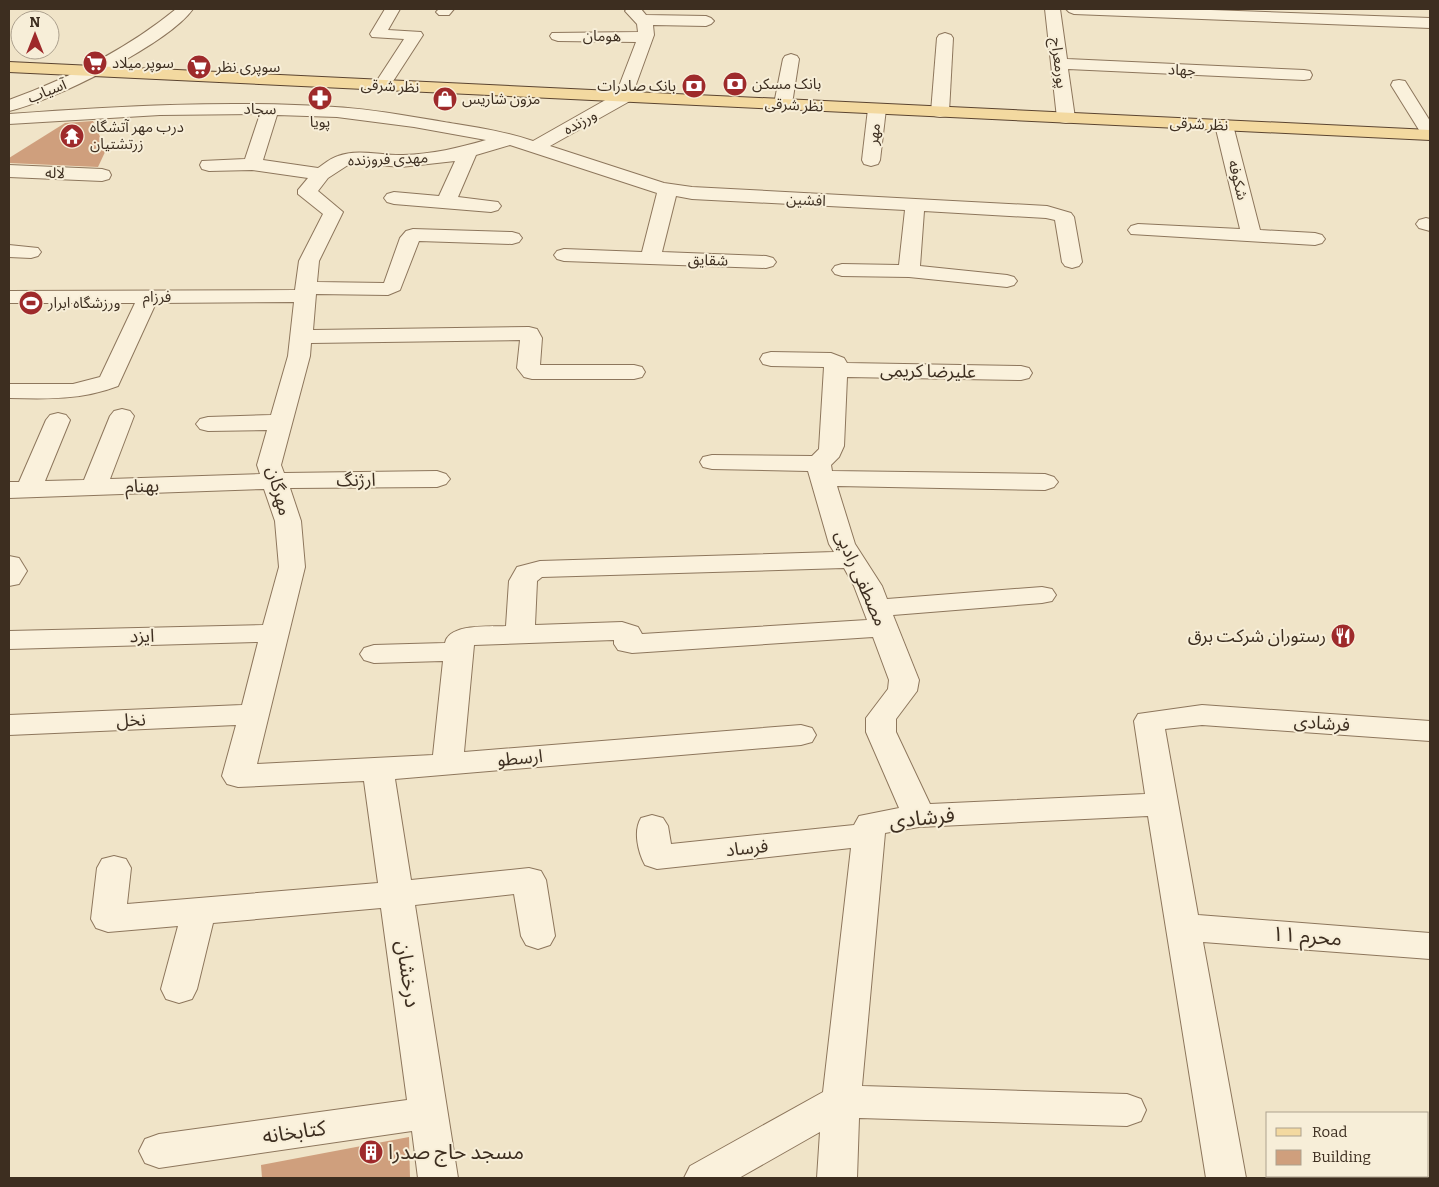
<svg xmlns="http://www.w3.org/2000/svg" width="1439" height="1187" font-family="Bitter,'Noto Sans Arabic',serif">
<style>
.building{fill:#cf9f7d}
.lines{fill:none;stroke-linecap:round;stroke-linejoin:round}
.minor-casing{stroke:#8d765c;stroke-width:2}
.major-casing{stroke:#5b4430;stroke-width:2}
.minor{fill:#faf1dc;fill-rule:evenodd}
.major{fill:#f3d9a0;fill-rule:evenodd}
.labels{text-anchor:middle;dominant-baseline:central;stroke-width:4;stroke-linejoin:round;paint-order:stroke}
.far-street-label{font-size:15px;fill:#3d2e20;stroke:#f7eed8}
.far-poi-label{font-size:15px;fill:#3d2e20;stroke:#f7eed8;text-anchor:start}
.street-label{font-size:18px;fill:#3d2e20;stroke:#f7eed8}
.poi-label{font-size:18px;fill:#3d2e20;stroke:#f7eed8;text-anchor:end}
.near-street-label{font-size:21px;fill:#3d2e20;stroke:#f7eed8}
.near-poi-label{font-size:21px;fill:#3d2e20;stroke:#f7eed8;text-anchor:start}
</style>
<rect width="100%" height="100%" fill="#f0e4c8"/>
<g class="building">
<polygon points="93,121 106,150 98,167 9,163 9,158 65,123"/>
<polygon points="409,1137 410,1178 262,1178 261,1165"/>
</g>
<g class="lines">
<defs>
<g id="minor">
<path d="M176,9H193C168,44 51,102 9,111V100C69,78 126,50 176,9Z"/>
<polygon points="385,9 400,9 388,30 421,32 423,35 388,89 376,89 374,85 404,39 372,37 370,34"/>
<polygon points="439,9 454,9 449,15 439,15 436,12"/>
<path d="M627,9H641L646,15L706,16L711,18L714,21L711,24L706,26L653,25L654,35L630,101L550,146L664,183L692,187L1047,206L1071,213L1074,217L1082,262L1079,266L1072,268L1065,266L1062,262L1055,220L1046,218L924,211L920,266L1007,275L1014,277L1017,281L1014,285L1007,287L909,277L842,276L835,274L832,270L835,266L842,264L899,265L905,210L692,199L676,196L662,252L766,256L773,258L776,262L773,266L766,268L564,261L557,259L554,255L557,251L564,249L642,252L657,193L510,145L476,155L458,197L498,202L501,206L498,210L491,212L394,204L387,202L384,198L387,194L394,192L439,196L455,161L401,167L368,164L348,165L328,178L318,191L343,212L319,261L317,282L384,283L400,238L406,231L413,229L512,232L519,234L522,238L519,242L512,244L419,241L400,290L388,295L316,294L313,330L529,327L537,329L542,338L540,365H634L642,367L645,372L642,377L634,379H532L524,377L517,368L520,340L311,343L310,356L281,465L284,473L437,471L446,474L450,479L446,484L437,487L290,488L301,521L305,567L257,764L433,755L443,661L374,663L364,660L360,654L364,648L374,645L445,643C449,623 490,627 506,626L509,581L517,567L540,561L834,552L829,544L808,471L712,469L703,467L700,462L703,457L712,455L812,456L819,449L824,367L771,366L763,364L760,359L763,354L771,352L831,353L844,358L847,363L1021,366L1029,368L1032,373L1029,378L1021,380L847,377L844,446L839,457L831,465L832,471L1045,474L1054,477L1058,482L1054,487L1045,490L837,486L855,544L882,586L887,599L1042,587L1052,589L1056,595L1052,601L1042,603L893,615L919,680L917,691L896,719V732L930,804L1145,794L1134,721L1138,714L1202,705L1430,721V741L1202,725L1165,729L1198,915L1430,933V959L1203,942L1246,1178H1206L1148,816L919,827L885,833L862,1086L1127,1094L1141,1099L1146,1110L1141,1121L1127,1126L859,1118L857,1178H817L820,1132L739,1178H684L690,1166L823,1092L851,848L657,869L645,865C638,852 633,831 641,818L652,815L663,818L668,826L671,844L854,825L859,816L899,808L866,732V718L888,689L889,680L873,637L632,653L618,650L614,644V640L474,645L464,752L801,725L812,728L816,735L812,742L801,745L395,779L411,880L529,868L541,871L546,880L555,936L550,945L538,949L526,945L521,936L514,894L415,905L458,1178H418L412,1131L159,1168L145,1163L139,1151L145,1139L159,1134L407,1100L381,908L213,923L197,989L192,999L179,1003L166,999L161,989L178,926L108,932L96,928L91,919L97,868L102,859L114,856L126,859L131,868L127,904L378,883L364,781L238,787L227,784L222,776L236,725L9,735V715L242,705L258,642L9,649V631L263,625L279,567L275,521L264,489L9,498V482H19L46,420L50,415L58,413L66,415L70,420L45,481L84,480L110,416L114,411L122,409L130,411L134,416L110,479L260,474L257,465L267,430L208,431L200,429L196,424L200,419L208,417L271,415L288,356L294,302L156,303L118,386C82,400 47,399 9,398V384H73L100,377L135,303H9V291L295,290L299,261L323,214L298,194V190L308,178L252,170L209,171L202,169L200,165L202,161L245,159L260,114L160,115L9,124V114C117,106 226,100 335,107C371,109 408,116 444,122C474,127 504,131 533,141L616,94L636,42L558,41L552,39L550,36L552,33L638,32L637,24L625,11ZM277,115L337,117L414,127L486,140C458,148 433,154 403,155C382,156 359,148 338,156C331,158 324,164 318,168L263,160ZM844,568L854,586L867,620L642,634L638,627L622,622L535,625L537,581L542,577Z"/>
<polygon points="1045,9 1060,9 1067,59 1304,70 1310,71 1312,75 1310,79 1304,80 1068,69 1075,118 1072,122 1066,123 1060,122 1057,118"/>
<polygon points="1066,9 1184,9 1430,18 1430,28 1074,14 1069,12"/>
<polygon points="945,33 951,35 953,38 949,112 946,116 940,117 934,116 931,112 937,38 939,35"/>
<polygon points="791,54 797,56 799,59 792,104 789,108 783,109 777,108 774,104 783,59 785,56"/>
<polygon points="1399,80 1405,81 1430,121 1430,139 1424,138 1391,85 1393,81"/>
<polygon points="877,104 883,105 886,109 880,160 878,164 871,166 864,164 862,160 868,109 871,105"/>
<polygon points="1224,120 1230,121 1233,125 1260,230 1315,233 1322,235 1325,239 1322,243 1315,245 1131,234 1128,230 1131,226 1138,224 1240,229 1215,125 1218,121"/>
<polygon points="9,165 102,169 109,171 111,175 109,179 102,181 9,177"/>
<polygon points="1426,218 1430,219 1430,231 1419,228 1416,224 1419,220"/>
<polygon points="9,245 38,248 41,252 38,256 31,258 9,257"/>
<polygon points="9,556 19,558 27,571 19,584 9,586"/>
</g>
<polygon id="major" points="9,62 1430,130 1430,140 9,72"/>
</defs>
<use href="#minor" class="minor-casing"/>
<use href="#major" class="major-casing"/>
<use href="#minor" class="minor"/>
<use href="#major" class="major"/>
</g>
<defs>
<symbol id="supermarket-disc" viewBox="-11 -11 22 22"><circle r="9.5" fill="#9e2a2b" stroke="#f7eed8"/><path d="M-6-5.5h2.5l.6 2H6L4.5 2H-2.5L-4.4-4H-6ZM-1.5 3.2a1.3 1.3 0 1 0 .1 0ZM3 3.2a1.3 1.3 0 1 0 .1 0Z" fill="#fff"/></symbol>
<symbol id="bank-disc" viewBox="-11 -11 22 22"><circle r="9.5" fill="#9e2a2b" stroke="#f7eed8"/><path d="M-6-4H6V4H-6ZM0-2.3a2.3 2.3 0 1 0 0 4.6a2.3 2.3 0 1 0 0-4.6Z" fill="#fff"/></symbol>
<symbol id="pharmacy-disc" viewBox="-11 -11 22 22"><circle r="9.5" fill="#9e2a2b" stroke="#f7eed8"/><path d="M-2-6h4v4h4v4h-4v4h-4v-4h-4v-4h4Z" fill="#fff"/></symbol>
<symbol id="shop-disc" viewBox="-11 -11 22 22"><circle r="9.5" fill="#9e2a2b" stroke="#f7eed8"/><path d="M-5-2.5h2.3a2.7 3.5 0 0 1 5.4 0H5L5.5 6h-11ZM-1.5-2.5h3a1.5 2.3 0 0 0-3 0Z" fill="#fff"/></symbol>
<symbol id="temple-disc" viewBox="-11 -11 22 22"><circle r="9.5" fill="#9e2a2b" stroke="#f7eed8"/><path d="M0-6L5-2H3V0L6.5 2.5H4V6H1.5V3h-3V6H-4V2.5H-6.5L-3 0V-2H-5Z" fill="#fff"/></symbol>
<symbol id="stadium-disc" viewBox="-11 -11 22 22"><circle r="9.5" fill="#9e2a2b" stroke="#f7eed8"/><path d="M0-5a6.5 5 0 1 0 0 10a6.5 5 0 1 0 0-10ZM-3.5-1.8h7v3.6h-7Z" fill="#fff"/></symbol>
<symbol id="restaurant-disc" viewBox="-11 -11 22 22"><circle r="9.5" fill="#9e2a2b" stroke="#f7eed8"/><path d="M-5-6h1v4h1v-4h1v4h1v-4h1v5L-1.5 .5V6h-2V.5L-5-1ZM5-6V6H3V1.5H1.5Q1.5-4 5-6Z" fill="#fff"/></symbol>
<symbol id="building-disc" viewBox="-11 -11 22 22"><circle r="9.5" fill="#9e2a2b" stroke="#f7eed8"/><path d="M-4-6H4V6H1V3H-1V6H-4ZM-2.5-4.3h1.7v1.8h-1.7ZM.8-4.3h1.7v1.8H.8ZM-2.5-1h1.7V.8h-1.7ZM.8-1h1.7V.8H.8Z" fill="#fff"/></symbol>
</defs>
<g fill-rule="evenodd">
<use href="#supermarket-disc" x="81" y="49" width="28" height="28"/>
<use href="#supermarket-disc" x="185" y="53" width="28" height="28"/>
<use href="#bank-disc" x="721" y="70" width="28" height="28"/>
<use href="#bank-disc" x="680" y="72" width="28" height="28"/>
<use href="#pharmacy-disc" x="306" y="84" width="28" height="28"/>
<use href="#shop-disc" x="431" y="85" width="28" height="28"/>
<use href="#temple-disc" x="58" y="122" width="28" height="28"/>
<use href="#stadium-disc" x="17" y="289" width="28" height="28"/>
<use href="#restaurant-disc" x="1329" y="622" width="28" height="28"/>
<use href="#building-disc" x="357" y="1138" width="28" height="28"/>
</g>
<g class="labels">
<g class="far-street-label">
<text transform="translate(602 36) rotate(1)">هومان</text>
<text transform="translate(1059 63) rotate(83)">پورمعراج</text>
<text transform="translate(1182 70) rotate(3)">جهاد</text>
<text transform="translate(390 86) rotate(3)">نظر شرقی</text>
<text transform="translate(47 91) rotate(-22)">آسیاب</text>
<text transform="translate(794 105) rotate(3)">نظر شرقی</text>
<text transform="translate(260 109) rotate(1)">سجاد</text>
<text transform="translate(580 122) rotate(-29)">ورزنده</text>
<text transform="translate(1199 124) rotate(3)">نظر شرقی</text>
<text transform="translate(874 134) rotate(-83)">مهر</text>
<text transform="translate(388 159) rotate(-2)">مهدی فروزنده</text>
<text transform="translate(55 173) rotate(2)">لاله</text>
<text transform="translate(1238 180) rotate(76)">شکوفه</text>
<text transform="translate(806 200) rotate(3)">افشین</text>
<text transform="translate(708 260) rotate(2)">شقایق</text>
<text x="157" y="297">فرزام</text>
</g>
<g class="far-poi-label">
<text x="112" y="63">سوپر میلاد</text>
<text x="216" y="67">سوپری نظر</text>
<text x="752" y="84">بانک مسکن</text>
<text x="676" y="86" text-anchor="end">بانک صادرات</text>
<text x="462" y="99">مزون شاریس</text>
<text x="320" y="122" text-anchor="middle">پویا</text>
<text x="90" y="127">درب مهر آتشگاه<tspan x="90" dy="17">زرتشتیان</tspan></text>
<text x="48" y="303">ورزشگاه ابرار</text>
</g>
<g class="street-label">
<text transform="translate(928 371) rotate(1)">علیرضا کریمی</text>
<text transform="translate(356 480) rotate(-1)">ارژنگ</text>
<text transform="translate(142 486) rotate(-2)">بهنام</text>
<text transform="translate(279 491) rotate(75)">مهرگان</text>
<text transform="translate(861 578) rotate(66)">مصطفی رادپی</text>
<text transform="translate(142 636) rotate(-1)">ایزد</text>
<text transform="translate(131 720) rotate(-3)">نخل</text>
<text transform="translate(1322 723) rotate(4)">فرشادی</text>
<text transform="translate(520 758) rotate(-5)">ارسطو</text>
<text transform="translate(747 848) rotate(-6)">فرساد</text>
</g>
<g class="poi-label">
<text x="1326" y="636">رستوران شرکت برق</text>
</g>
<g class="near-street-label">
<text transform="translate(922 818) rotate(-6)">فرشادی</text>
<text transform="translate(1307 936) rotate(4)">۱۱ محرم</text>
<text transform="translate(408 974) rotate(82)">درخشان</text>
<text transform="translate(294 1132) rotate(-8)">کتابخانه</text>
</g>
<g class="near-poi-label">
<text x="388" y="1152">مسجد حاج صدرا</text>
</g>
</g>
<rect width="1439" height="1187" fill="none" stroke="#3d2e20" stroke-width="20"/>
<rect x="1266" y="1112" width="162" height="65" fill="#f7eed8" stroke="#ada18e"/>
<rect x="1276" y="1128" width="25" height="8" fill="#f3d9a0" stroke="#ada18e"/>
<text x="1312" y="1137" font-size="15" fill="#3d2e20">Road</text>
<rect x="1276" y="1150" width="25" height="15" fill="#cf9f7d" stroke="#ada18e"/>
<text x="1312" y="1162" font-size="15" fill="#3d2e20">Building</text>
<g transform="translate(35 35)"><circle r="24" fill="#f7eed8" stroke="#ada18e"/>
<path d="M0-4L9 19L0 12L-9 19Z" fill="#9e2a2b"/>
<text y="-8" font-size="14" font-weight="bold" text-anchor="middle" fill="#3d2e20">N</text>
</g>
</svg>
